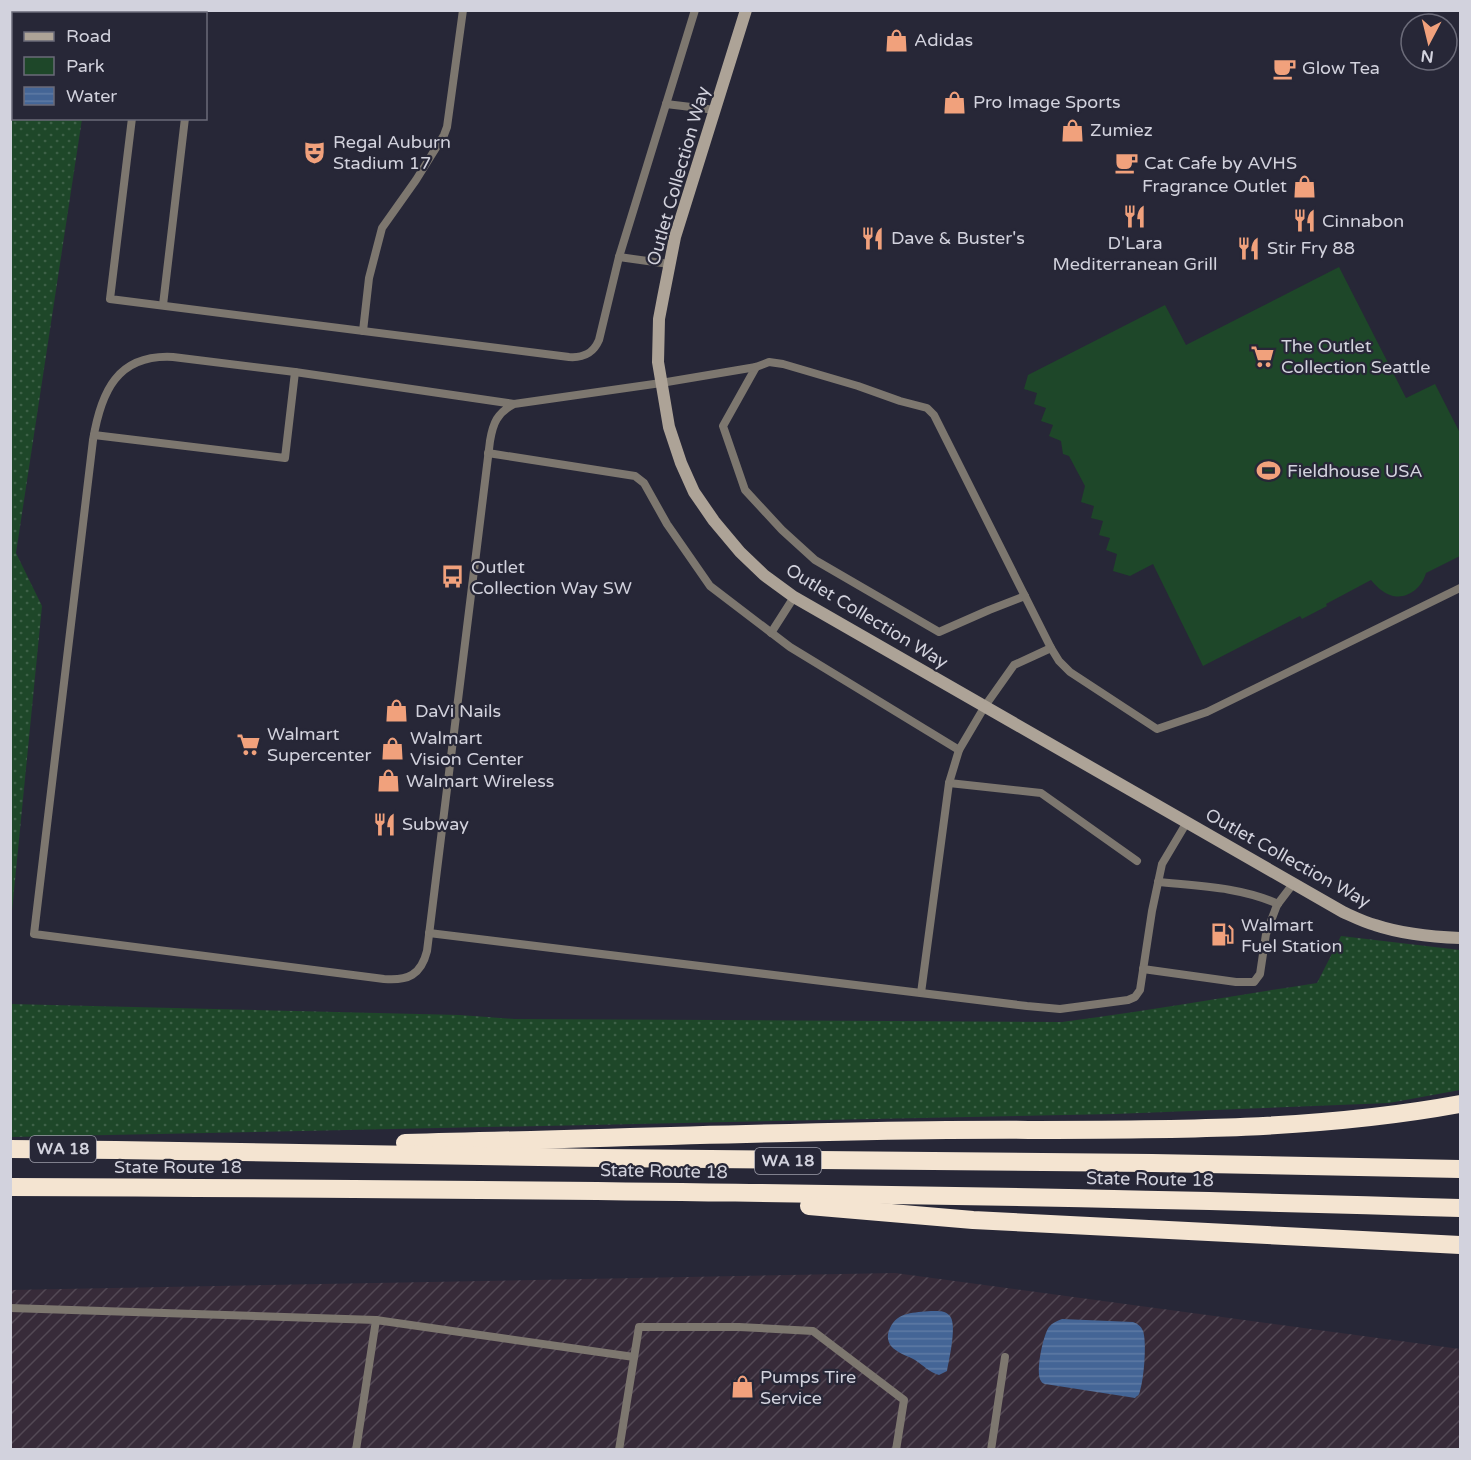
<svg xmlns="http://www.w3.org/2000/svg" width="1471" height="1460" font-family="'Varela Round',sans-serif">
<style>
.industrial{fill:url(#industrial-furrows)}
.grass{fill:url(#grass-dots)}
.green{fill:#1e4729}
.water{fill:url(#water-rules)}
.lines{fill:none;stroke-linecap:round;stroke-linejoin:round}
.lane{stroke:#7d776f;stroke-width:8}
.secondary{stroke:#ada397;stroke-width:12}
.highway{stroke:#f4e4d1;stroke-width:18}
.labels{text-anchor:middle;dominant-baseline:central;stroke-width:4.5;stroke-linejoin:round;paint-order:stroke}
.shield{fill:#272737;stroke:#9f9fab;stroke-width:1.5}
.shield-label{font-size:16px;font-weight:bold;fill:#d2d2dd}
.poi-label{font-size:18px;fill:#d2d2dd;stroke:#272737;text-anchor:start}
.street-label{font-size:18px;fill:#d2d2dd;stroke:#272737}
</style>
<defs>
<pattern id="industrial-furrows" width="10" height="10" patternUnits="userSpaceOnUse" patternTransform="scale(1.5)"><rect width="10" height="10" fill="#372b39"/><path d="M-1 1l2-2M0 10L10 0M9 11l2-2" fill="none" stroke="#534955"/></pattern>
<pattern id="grass-dots" width="8" height="8" patternUnits="userSpaceOnUse" patternTransform="scale(1.5)"><rect width="8" height="8" fill="#1e4729"/><path d="M2 2h.1M6 6h.1" fill="none" stroke="#3e6148" stroke-width="1.8" stroke-linecap="round"/></pattern>
<pattern id="water-rules" width="6" height="5" patternUnits="userSpaceOnUse" patternTransform="scale(1.5)"><rect width="6" height="5" fill="#446596"/><path d="M0 2.5h6" fill="none" stroke="#5e7aa4"/></pattern>
</defs>
<rect width="100%" height="100%" fill="#272737"/>
<polygon class="industrial" points="895,1273 1460,1349 1460,1449 11,1449 10,1290"/>
<g class="grass">
<polygon points="11,10 98,11 98,14 14,14 14,118 82,119 16,553 42,606 11,921"/>
<path d="M1341,936L1460,950V1090L1389,1103L1115,1114L11,1137V1004L460,1015L514,1019L1062,1022C1147,1011 1232,996 1317,983Z"/>
</g>
<path class="green" d="M1339,267L1406,398L1435,384L1460,433V556L1426,573C1422,588 1406,601 1390,595C1382,592 1376,586 1371,580L1326,604L1327,606L1302,619L1300,616L1203,666L1153,564L1130,576L1113,571L1117,554L1106,550L1110,538L1099,535L1103,521L1091,518L1094,506L1081,502L1085,486L1069,456L1063,454L1061,441L1049,436L1053,425L1041,421L1046,408L1034,404L1037,393L1024,389L1028,375L1165,305L1186,345Z"/>
<g class="water">
<path d="M931,1311C936,1311 945,1310 949,1315C958,1322 949,1360 947,1371L939,1375C929,1372 924,1366 915,1360C908,1356 897,1353 891,1346C887,1340 887,1334 890,1328C898,1311 914,1313 931,1311Z"/>
<path d="M1062,1319L1133,1322C1138,1324 1141,1326 1143,1331C1147,1342 1144,1379 1140,1391C1139,1396 1138,1395 1135,1398L1129,1397L1045,1384C1043,1383 1042,1383 1041,1381C1035,1373 1043,1335 1049,1327C1052,1323 1057,1321 1062,1319Z"/>
</g>
<g class="lines">
<g class="lane">
<polyline points="144,14 144,10"/>
<polyline points="198,14 198,10"/>
<polyline points="666,104 716,110"/>
<path d="M132,118L110,299L569,357C583,358 593,354 599,340L619,257L695,10"/>
<polyline points="619,257 669,264"/>
<polyline points="163,305 185,118"/>
<polyline points="363,331 369,278 382,228 416,180 444,135 447,127 463,10"/>
<polyline points="756,367 723,426 745,490 782,530 815,560 939,632 989,610 1025,596"/>
<path d="M514,404L295,372L173,357C117,354 101,392 93,440L34,934L384,979C408,981 421,975 427,951L490,441C493,423 497,413 514,404L661,383L756,367L769,362L783,364L858,386L900,401L927,408L934,415L1051,648L1059,661L1070,672L1157,729L1207,712L1460,588"/>
<polyline points="94,435 285,458 295,372"/>
<polyline points="488,453 635,476 644,483 667,524 710,586 790,647 959,750"/>
<polyline points="771,633 794,597"/>
<polyline points="949,783 1041,793 1137,861"/>
<path d="M1158,882C1198,886 1241,887 1278,904"/>
<polyline points="429,933 1027,1006 1060,1009 1128,1000 1135,997 1140,990 1152,911 1162,864 1187,822"/>
<polyline points="1143,969 1236,982 1254,982 1260,974 1266,934 1277,905 1293,884"/>
<polyline points="921,993 949,783 959,750 985,706 1014,665 1051,648"/>
<polyline points="10,1308 376,1320"/>
<polyline points="356,1450 376,1320 634,1357"/>
<polyline points="619,1450 639,1327 739,1327 813,1331 904,1400 896,1450"/>
<polyline points="991,1450 1005,1357"/>
</g>
<path class="secondary" d="M746,10L675,237L663,298L659,319L658,362L669,427L681,463L694,492L714,521L740,552L764,575L794,597L1343,912C1354,917 1364,922 1375,925C1402,934 1432,937 1460,938"/>
<g class="highway">
<path d="M405,1143C586,1139 766,1132 947,1130C1117,1129 1292,1135 1460,1104"/>
<polyline points="10,1149 116,1150 602,1158 1152,1163 1460,1169"/>
<path d="M10,1187C494,1189 977,1193 1460,1208"/>
<polyline points="809,1206 973,1220 1460,1245"/>
</g>
</g>
<defs>
<symbol id="shop-bare" viewBox="-9 -9 18 18"><path d="M-5-2.5h2.3a2.7 3.5 0 0 1 5.4 0H5L5.5 6h-11ZM-1.5-2.5h3a1.5 2.3 0 0 0-3 0Z" fill="#f1a17c" stroke="#272737" stroke-width="2.5" paint-order="stroke"/></symbol>
<symbol id="cafe-bare" viewBox="-9 -9 18 18"><path d="M-5.5-4.5H6V0H3Q3 3.5 0 3.5H-2.5Q-5.5 3.5-5.5 0ZM3-3.2v2h1.7v-2ZM-6 4.5H4V6H-6Z" fill="#f1a17c" stroke="#272737" stroke-width="2.5" paint-order="stroke"/></symbol>
<symbol id="theatre-bare" viewBox="-9 -9 18 18"><path d="M-5-5.5Q0-4 5-5.5V0Q5 5 0 6Q-5 5-5 0ZM-3.3-2.5H-1v1.5H-3.3ZM1-2.5H3.3v1.5H1ZM-2.8 1Q0 5.5 2.8 1Z" fill="#f1a17c" stroke="#272737" stroke-width="2.5" paint-order="stroke"/></symbol>
<symbol id="restaurant-bare" viewBox="-9 -9 18 18"><path d="M-5-6h1v4h1v-4h1v4h1v-4h1v5L-1.5 .5V6h-2V.5L-5-1ZM5-6V6H3V1.5H1.5Q1.5-4 5-6Z" fill="#f1a17c" stroke="#272737" stroke-width="2.5" paint-order="stroke"/></symbol>
<symbol id="supermarket-bare" viewBox="-9 -9 18 18"><path d="M-6-5.5h2.5l.6 2H6L4.5 2H-2.5L-4.4-4H-6ZM-1.5 3.2a1.3 1.3 0 1 0 .1 0ZM3 3.2a1.3 1.3 0 1 0 .1 0Z" fill="#f1a17c" stroke="#272737" stroke-width="2.5" paint-order="stroke"/></symbol>
<symbol id="stadium-bare" viewBox="-9 -9 18 18"><path d="M0-5a6.5 5 0 1 0 0 10a6.5 5 0 1 0 0-10ZM-3.5-1.8h7v3.6h-7Z" fill="#f1a17c" stroke="#272737" stroke-width="2.5" paint-order="stroke"/></symbol>
<symbol id="bus-bare" viewBox="-9 -9 18 18"><path d="M-5-6H5V4H4V6H2V4H-2V6H-4V4H-5ZM-3.5-4V0h7V-4ZM-3.5 1.2v1.5H-2V1.2ZM2 1.2v1.5H3.5V1.2Z" fill="#f1a17c" stroke="#272737" stroke-width="2.5" paint-order="stroke"/></symbol>
<symbol id="fuel-bare" viewBox="-9 -9 18 18"><path d="M-5.5-6h7V0h2V4h1.3V-2.5L3-4.5l.8-.8L6-3V5H2.5V1h-1V6h-7ZM-4.2-4.7v3.2H.2V-4.7Z" fill="#f1a17c" stroke="#272737" stroke-width="2.5" paint-order="stroke"/></symbol>
</defs>
<g fill-rule="evenodd">
<use href="#shop-bare" x="880" y="24" width="33" height="33"/>
<use href="#cafe-bare" x="1268" y="52" width="33" height="33"/>
<use href="#shop-bare" x="938" y="86" width="33" height="33"/>
<use href="#shop-bare" x="1056" y="114" width="33" height="33"/>
<use href="#theatre-bare" x="298" y="136" width="33" height="33"/>
<use href="#cafe-bare" x="1110" y="146" width="33" height="33"/>
<use href="#shop-bare" x="1288" y="170" width="33" height="33"/>
<use href="#restaurant-bare" x="1118" y="200" width="33" height="33"/>
<use href="#restaurant-bare" x="1288" y="204" width="33" height="33"/>
<use href="#restaurant-bare" x="856" y="222" width="33" height="33"/>
<use href="#restaurant-bare" x="1232" y="232" width="33" height="33"/>
<use href="#supermarket-bare" x="1246" y="340" width="33" height="33"/>
<use href="#stadium-bare" x="1252" y="454" width="33" height="33"/>
<use href="#bus-bare" x="436" y="560" width="33" height="33"/>
<use href="#shop-bare" x="380" y="694" width="33" height="33"/>
<use href="#supermarket-bare" x="232" y="728" width="33" height="33"/>
<use href="#shop-bare" x="376" y="732" width="33" height="33"/>
<use href="#shop-bare" x="372" y="764" width="33" height="33"/>
<use href="#restaurant-bare" x="368" y="808" width="33" height="33"/>
<use href="#fuel-bare" x="1206" y="918" width="33" height="33"/>
<use href="#shop-bare" x="726" y="1370" width="33" height="33"/>
</g>
<g class="labels">
<g class="shield">
<rect x="30" y="1136" width="66" height="26" rx="4.5"/>
<rect x="755" y="1148" width="66" height="26" rx="4.5"/>
</g>
<g class="shield-label">
<text x="63" y="1149">WA 18</text>
<text x="788" y="1161">WA 18</text>
</g>
<g class="poi-label">
<text x="914" y="40">Adidas</text>
<text x="1302" y="68">Glow Tea</text>
<text x="973" y="102">Pro Image Sports</text>
<text x="1090" y="130">Zumiez</text>
<text x="333" y="142">Regal Auburn<tspan x="333" dy="21">Stadium 17</tspan></text>
<text x="1144" y="163">Cat Cafe by AVHS</text>
<text x="1287" y="186" text-anchor="end">Fragrance Outlet</text>
<text x="1322" y="221">Cinnabon</text>
<text x="891" y="238">Dave &amp; Buster's</text>
<text x="1135" y="243" text-anchor="middle">D'Lara<tspan x="1135" dy="21">Mediterranean Grill</tspan></text>
<text x="1267" y="248">Stir Fry 88</text>
<text x="1281" y="346">The Outlet<tspan x="1281" dy="21">Collection Seattle</tspan></text>
<text x="1287" y="471">Fieldhouse USA</text>
<text x="471" y="567">Outlet<tspan x="471" dy="21">Collection Way SW</tspan></text>
<text x="415" y="711">DaVi Nails</text>
<text x="267" y="734">Walmart<tspan x="267" dy="21">Supercenter</tspan></text>
<text x="410" y="738">Walmart<tspan x="410" dy="21">Vision Center</tspan></text>
<text x="406" y="781">Walmart Wireless</text>
<text x="402" y="824">Subway</text>
<text x="1241" y="925">Walmart<tspan x="1241" dy="21">Fuel Station</tspan></text>
<text x="760" y="1377">Pumps Tire<tspan x="760" dy="21">Service</tspan></text>
</g>
<g class="street-label">
<text transform="translate(678 176) rotate(-74)">Outlet Collection Way</text>
<text transform="translate(867 616) rotate(31)">Outlet Collection Way</text>
<text transform="translate(1288 858) rotate(29)">Outlet Collection Way</text>
<text x="178" y="1167">State Route 18</text>
<text transform="translate(664 1171) rotate(1)">State Route 18</text>
<text transform="translate(1150 1179) rotate(1)">State Route 18</text>
</g>
</g>
<rect width="1471" height="1460" fill="none" stroke="#d2d2dd" stroke-width="24"/>
<rect x="12" y="12" width="195" height="108" fill="#272737" stroke="#6b6b79" stroke-width="1.5"/>
<rect x="24" y="32" width="30" height="9" fill="#ada397" stroke="#6b6b79" stroke-width="1.5"/>
<text x="66" y="42" font-size="18" fill="#d2d2dd">Road</text>
<rect x="24" y="57" width="30" height="18" fill="#1e4729" stroke="#6b6b79" stroke-width="1.5"/>
<text x="66" y="72" font-size="18" fill="#d2d2dd">Park</text>
<rect x="24" y="87" width="30" height="18" fill="url(#water-rules)" stroke="#6b6b79" stroke-width="1.5"/>
<text x="66" y="102" font-size="18" fill="#d2d2dd">Water</text>
<g transform="translate(1429 42) rotate(187)"><circle r="28" fill="#272737" stroke="#6b6b79" stroke-width="1.5"/>
<path d="M0-4.5L10 22L0 15L-10 22Z" fill="#f1a17c"/>
<text y="-9" font-size="16" font-weight="bold" text-anchor="middle" fill="#d2d2dd">N</text>
</g>
</svg>
